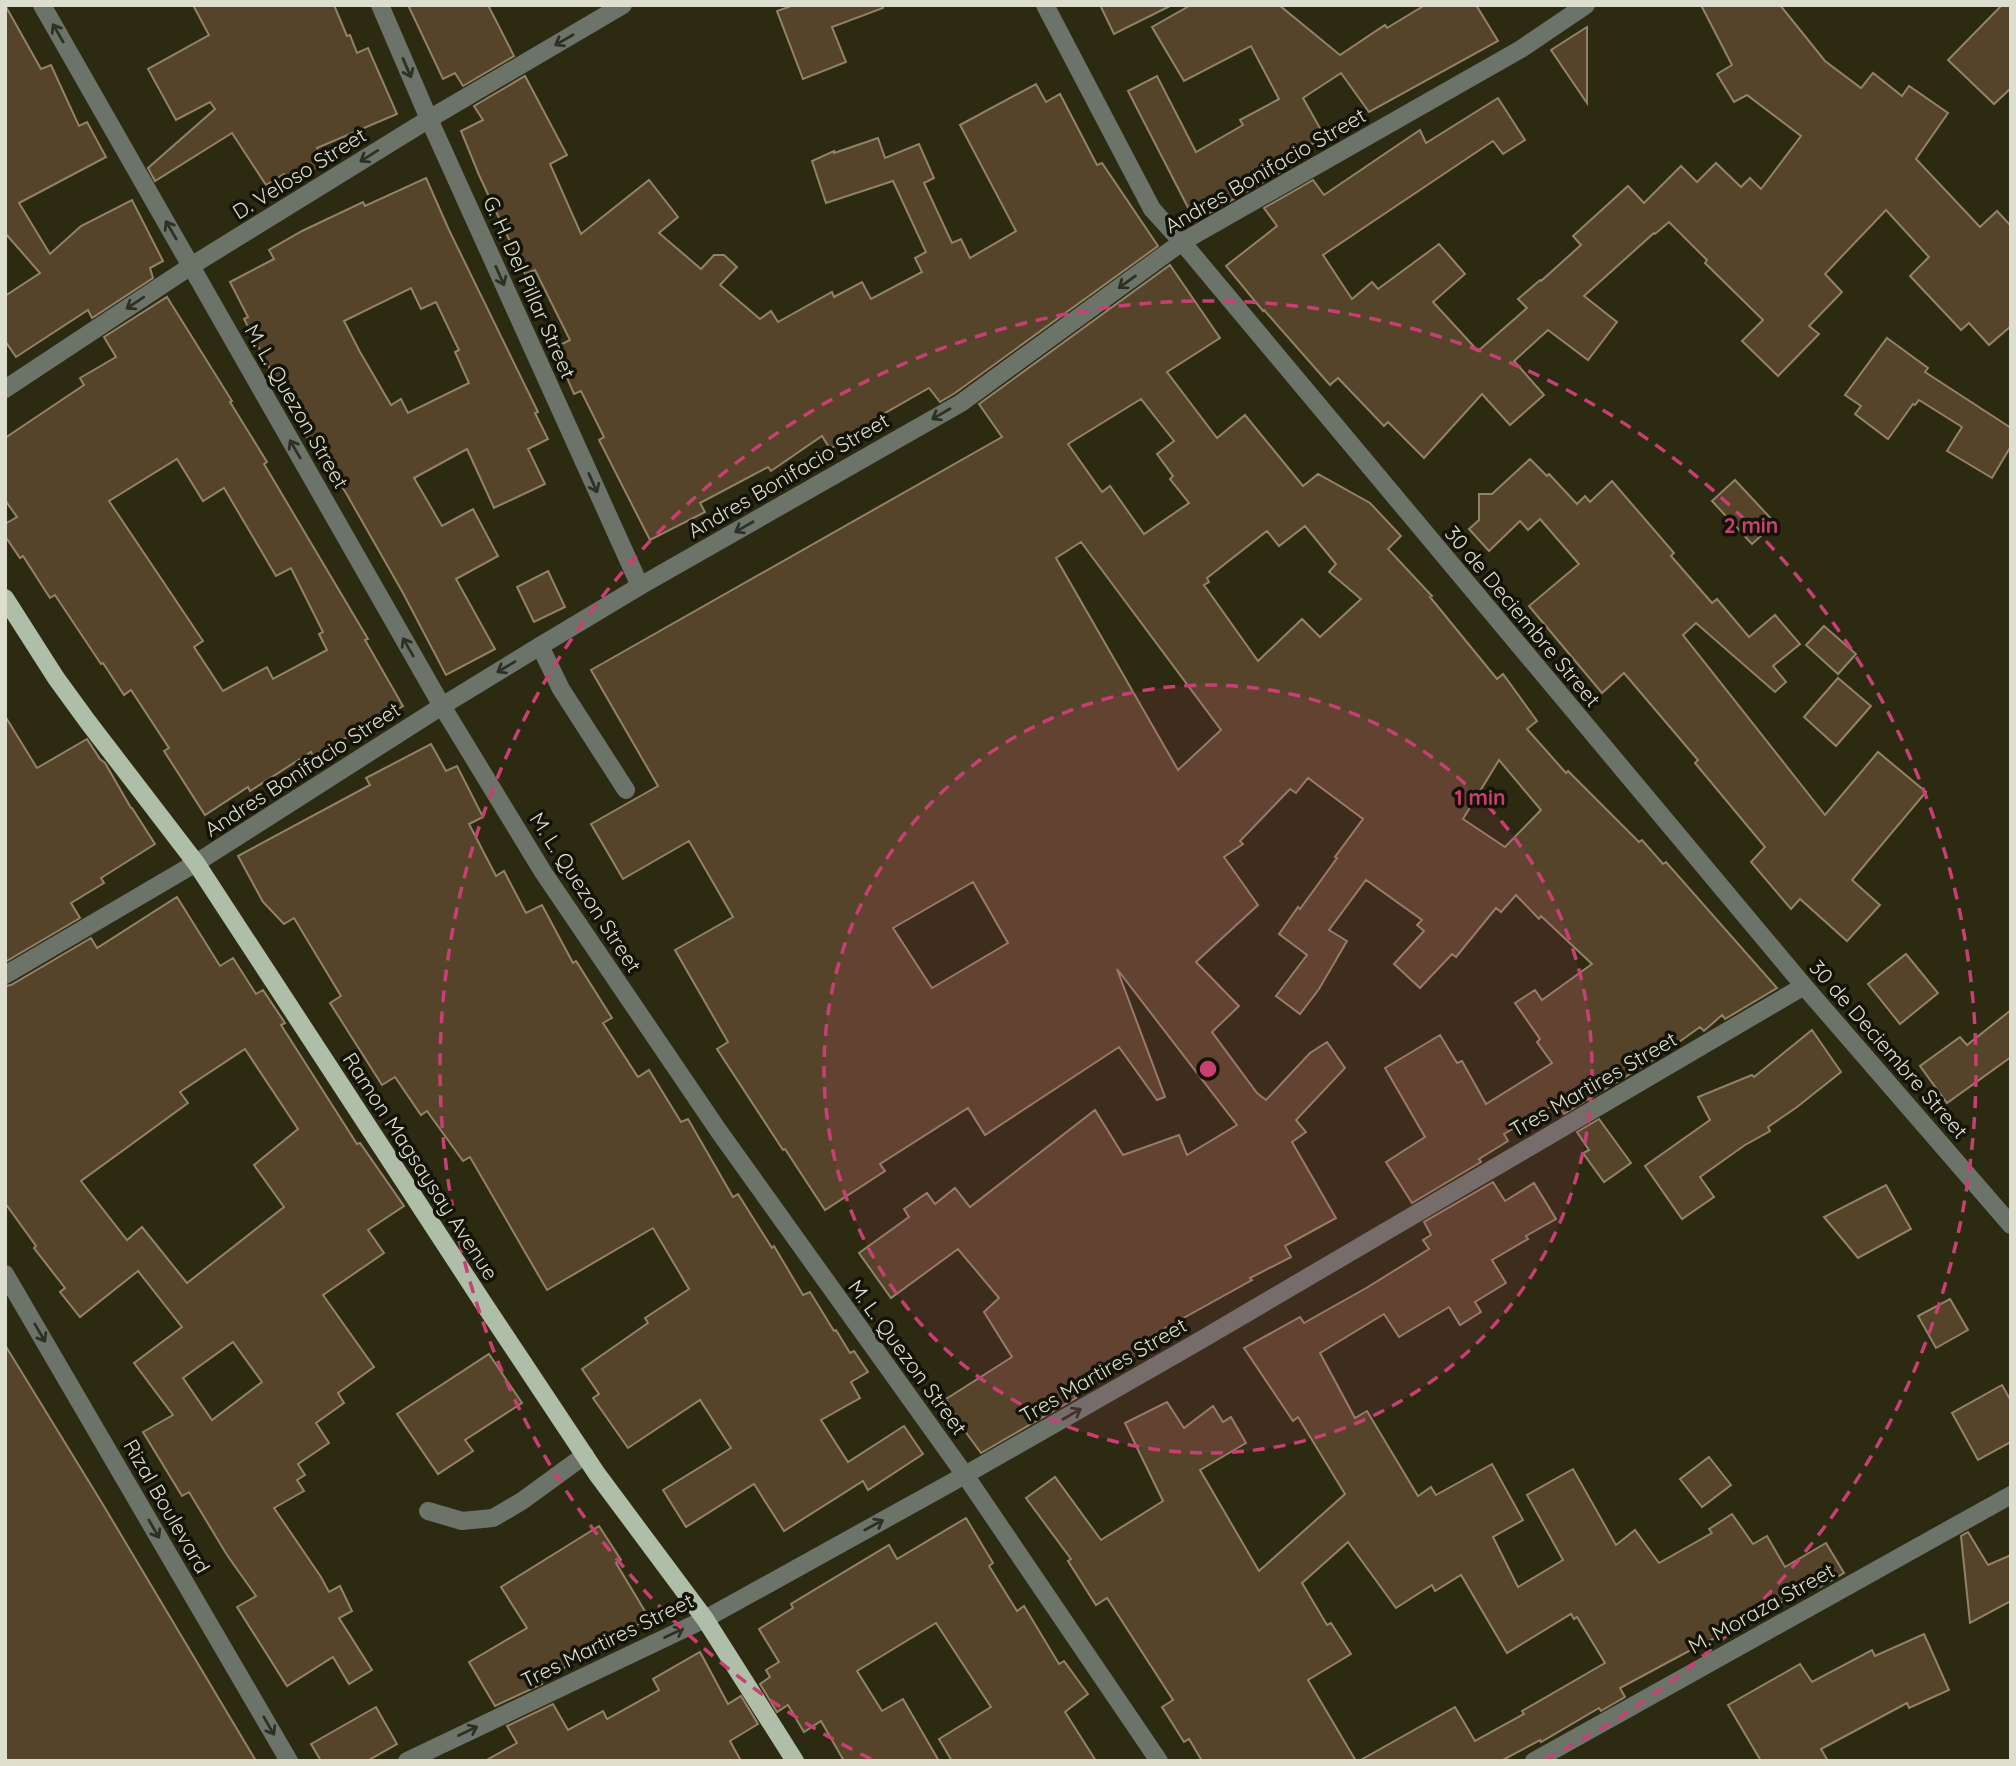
<svg xmlns="http://www.w3.org/2000/svg" width="2016" height="1766" font-family="Quicksand,sans-serif">
<style>
.building{fill:#55442a;stroke:#928269;stroke-width:2;fill-rule:evenodd}
.lines{fill:none;stroke-linecap:round;stroke-linejoin:round}
.minor{stroke:#6c7469;stroke-width:18}
.major{stroke:#aebea8;stroke-width:18}
.oneway{stroke:#2e3025}
.ring{fill:none;stroke:#c84072;stroke-width:3.5;stroke-dasharray:12 9}
.labels{text-anchor:middle;dominant-baseline:central;stroke-width:7;stroke-linejoin:round;paint-order:stroke}
.street-label{font-size:21px;fill:#dedecf;stroke:#131308}
.centre{fill:#c84072;stroke:#131308;stroke-width:3.5}
.ring-label{font-size:21px;text-anchor:middle;font-weight:bold;fill:#c84072;stroke:#131308;stroke-width:7;stroke-linejoin:round;paint-order:stroke}
</style>
<rect width="100%" height="100%" fill="#2c2b12"/>
<g class="building">
<polygon points="5,5 41,69 51,65 79,126 87,122 106,157 19,203 50,254 81,226 132,200 163,261 150,268 153,278 92,318 88,310 16,357 5,341 5,296 40,273 5,233"/>
<polygon points="193,5 334,5 347,36 350,35 357,53 368,48 397,114 317,148 326,162 304,175 302,172 289,181 284,174 266,185 232,133 155,181 148,168 215,109 210,102 176,120 148,69 209,35"/>
<polygon points="408,5 488,5 514,56 463,86 455,73 443,79"/>
<polygon points="794,5 882,5 883,8 832,27 846,62 803,79 777,11"/>
<polygon points="1100,5 1172,5 1114,34"/>
<polygon points="1191,5 1279,5 1340,55 1385,25 1387,28 1425,5 1476,5 1498,41 1369,112 1341,73 1303,98 1325,137 1295,153 1300,161 1195,221 1128,91 1157,76 1196,152 1243,125 1240,120 1279,99 1251,46 1184,81 1152,27"/>
<polygon points="1701,5 1780,5 1825,61 1861,88 1873,73 1902,96 1909,86 1948,113 1916,159 1980,227 1997,211 2011,226 2011,326 1989,345 1969,323 1961,330 1910,276 1929,257 1886,210 1825,274 1842,292 1809,326 1819,334 1778,376 1742,341 1763,320 1705,263 1707,260 1669,222 1655,234 1654,233 1584,296 1617,322 1588,360 1548,330 1514,361 1544,395 1510,425 1482,394 1424,458 1388,422 1384,426 1338,378 1330,385 1264,310 1263,311 1226,266 1277,226 1264,208 1313,180 1324,195 1420,130 1426,143 1498,98 1525,140 1503,154 1493,141 1323,255 1352,299 1372,282 1378,289 1439,244 1465,274 1433,302 1478,351 1527,308 1518,299 1540,280 1541,281 1581,245 1573,236 1628,186 1644,203 1681,166 1697,182 1716,163 1741,187 1750,178 1761,189 1801,136 1747,95 1734,102 1717,74 1732,65"/>
<polygon points="2002,5 2011,5 2011,88 1994,104 1948,60"/>
<polygon points="1587,27 1587,103 1551,50"/>
<polygon points="525,76 567,155 550,164 581,234 649,180 678,217 659,233 701,269 714,255 724,255 737,267 720,285 760,319 771,311 778,322 832,292 834,297 862,282 871,299 922,272 915,258 926,252 893,181 826,203 812,161 834,151 834,153 878,138 885,158 919,144 934,178 924,183 952,243 961,239 970,258 1016,231 960,125 1036,84 1046,102 1060,94 1097,165 1102,163 1158,246 955,393 940,402 929,388 880,416 881,418 830,449 822,436 771,471 768,467 700,503 705,512 650,540 599,440 604,437 581,391 574,394 554,348 570,340 535,270 525,274 479,175 461,131 483,120 474,106"/>
<path d="M426,178L449,230L538,412L535,413L548,439L528,449L545,484L494,508L467,449L414,478L442,526L473,509L498,556L456,579L495,649L446,675L403,593L346,493L315,444L312,446L283,394L244,319L248,317L230,282L274,259L269,250L302,231L363,202L365,206ZM411,288L421,309L436,302L459,350L455,352L469,383L408,413L401,399L391,405L360,352L344,321Z"/>
<path d="M1170,265L1220,338L1167,372L1217,438L1245,415L1303,486L1318,474L1370,503L1401,536L1388,549L1432,596L1430,597L1497,679L1503,674L1537,721L1527,729L1566,773L1568,771L1639,842L1642,840L1663,864L1666,862L1777,988L1725,1019L1722,1015L1704,1031L1700,1027L1658,1057L1564,1114L1557,1103L1504,1134L1508,1141L1479,1159L1481,1162L1412,1203L1386,1162L1425,1137L1385,1068L1440,1035L1457,1063L1462,1061L1486,1104L1552,1063L1537,1042L1540,1039L1515,1003L1535,990L1542,1000L1592,964L1541,916L1539,919L1516,895L1501,912L1496,908L1456,957L1452,954L1420,988L1394,964L1424,931L1417,925L1422,920L1366,880L1329,930L1347,941L1319,989L1300,1014L1276,996L1307,955L1279,934L1298,907L1300,909L1337,858L1335,857L1363,819L1308,778L1296,793L1290,789L1240,841L1243,844L1224,857L1258,905L1196,962L1239,1006L1212,1032L1257,1093L1266,1100L1310,1053L1327,1042L1345,1068L1296,1120L1306,1132L1292,1142L1336,1218L1285,1246L1291,1257L1250,1278L1252,1280L1142,1341L1147,1349L1074,1395L1076,1398L981,1453L962,1427L946,1399L1012,1357L984,1312L999,1298L958,1249L891,1298L859,1253L909,1217L904,1209L927,1193L935,1204L955,1188L970,1207L1095,1110L1123,1155L1179,1135L1187,1155L1237,1125L1117,969L1165,1097L1157,1100L1119,1047L985,1135L968,1108L880,1164L885,1171L825,1210L785,1149L783,1150L717,1049L728,1042L675,950L733,917L689,841L623,879L591,824L658,786L591,670L1002,437L979,404ZM1141,399L1174,441L1157,454L1173,476L1170,479L1189,503L1144,534L1110,486L1102,492L1068,444ZM1305,526L1336,564L1329,572L1361,599L1320,637L1302,619L1258,661L1204,585L1209,582L1207,578L1267,531L1279,546ZM1081,542L1221,730L1178,770L1056,558ZM1499,760L1541,810L1505,847L1463,819ZM973,882L1008,943L932,988L893,928Z"/>
<path d="M167,297L232,401L230,402L267,462L264,464L368,639L365,640L403,706L313,756L311,752L250,791L248,787L205,815L164,751L169,748L131,690L124,695L103,663L101,664L55,595L50,598L23,556L20,558L5,536V524L17,517L5,500V438L84,385L80,378L116,357L104,337ZM177,459L203,501L224,488L276,576L291,568L323,632L319,634L327,650L273,679L267,667L223,691L194,647L203,641L109,501Z"/>
<polygon points="1887,338 1928,368 1925,372 2011,428 2011,446 1992,478 1947,451 1962,427 1919,400 1915,405 1913,404 1888,439 1855,414 1861,406 1845,395"/>
<polygon points="1530,459 1547,476 1549,474 1577,504 1585,496 1590,502 1612,481 1674,553 1671,556 1712,603 1717,599 1749,637 1775,615 1800,644 1773,666 1786,682 1775,692 1696,623 1683,635 1825,815 1878,752 1926,792 1852,880 1880,905 1847,941 1800,899 1791,909 1751,862 1765,847 1695,763 1698,760 1624,673 1602,693 1529,606 1579,564 1540,519 1528,530 1520,521 1489,551 1469,529 1479,520 1479,494 1492,494"/>
<polygon points="1735,480 1775,523 1752,544 1712,501"/>
<polygon points="548,571 565,607 534,622 517,587"/>
<polygon points="1824,626 1856,654 1838,674 1806,645"/>
<polygon points="1838,678 1871,706 1836,746 1804,717"/>
<polygon points="5,716 37,768 87,739 100,759 105,763 131,808 132,808 155,844 101,878 104,883 71,903 80,918 5,962"/>
<polygon points="431,744 446,771 457,766 483,817 469,824 496,876 504,871 526,913 542,905 573,963 576,961 612,1018 603,1023 638,1077 649,1070 681,1122 688,1119 733,1197 738,1194 772,1248 774,1246 803,1295 810,1292 834,1331 836,1330 850,1353 854,1351 868,1372 851,1382 860,1398 821,1420 848,1462 904,1426 923,1454 868,1490 863,1481 784,1531 754,1484 686,1527 663,1490 731,1448 700,1400 628,1448 593,1398 599,1394 582,1369 648,1323 645,1318 689,1289 653,1228 547,1290 470,1157 463,1161 427,1111 421,1115 395,1077 382,1085 330,1003 341,996 294,918 284,924 263,902 238,856 370,785 366,778"/>
<path d="M177,897L220,966L233,958L256,994L263,990L285,1023L281,1025L357,1144L360,1143L404,1206L368,1230L384,1253L323,1295L374,1367L338,1393L344,1403L316,1423L329,1443L298,1464L305,1475L297,1480L304,1491L274,1508L321,1577L329,1592L340,1586L352,1611L339,1618L372,1670L349,1684L333,1657L287,1686L237,1607L256,1596L227,1555L189,1492L182,1496L143,1432L173,1415L134,1363L182,1327L138,1271L80,1317L60,1292L65,1288L34,1248L36,1246L5,1203V986L11,985L91,938L97,948ZM245,1049L298,1129L254,1165L284,1207L187,1283L142,1227L127,1240L81,1181L188,1103L180,1092ZM233,1342L262,1382L212,1420L183,1378Z"/>
<polygon points="1906,954 1938,993 1900,1024 1868,984"/>
<polygon points="2011,1010 2011,1057 1947,1103 1920,1066 1960,1037 1967,1045"/>
<polygon points="1812,1030 1841,1072 1797,1107 1768,1127 1770,1131 1745,1145 1700,1177 1714,1197 1682,1219 1645,1166 1710,1120 1698,1097 1752,1075 1754,1077"/>
<polygon points="1599,1119 1631,1163 1604,1182 1583,1153 1589,1150 1577,1132"/>
<polygon points="1493,1182 1505,1201 1534,1183 1556,1219 1526,1236 1528,1239 1492,1260 1506,1283 1475,1302 1481,1312 1460,1325 1449,1307 1399,1337 1384,1314 1320,1353 1355,1418 1367,1411 1418,1496 1431,1487 1436,1495 1492,1464 1523,1520 1493,1537 1518,1587 1563,1560 1527,1495 1573,1469 1616,1545 1635,1530 1659,1563 1712,1533 1709,1529 1732,1514 1753,1544 1767,1536 1785,1567 1826,1543 1844,1573 1815,1590 1812,1586 1700,1646 1700,1645 1620,1688 1625,1697 1601,1711 1599,1708 1541,1742 1540,1740 1501,1761 1359,1761 1455,1707 1475,1741 1524,1714 1522,1711 1605,1663 1577,1617 1574,1619 1571,1614 1507,1653 1461,1575 1435,1591 1432,1585 1396,1608 1348,1542 1302,1583 1327,1625 1331,1623 1351,1654 1308,1680 1356,1761 1202,1761 1189,1739 1184,1742 1162,1707 1173,1700 1107,1598 1096,1605 1068,1561 1071,1559 1026,1498 1055,1477 1101,1540 1163,1501 1125,1423 1167,1402 1184,1428 1213,1406 1223,1422 1231,1417 1246,1443 1200,1470 1259,1571 1345,1494 1298,1417 1293,1421 1244,1348 1300,1317 1304,1323 1368,1287 1429,1249 1423,1240 1431,1235 1424,1222"/>
<polygon points="1886,1185 1911,1229 1858,1258 1824,1217"/>
<polygon points="1950,1299 1968,1330 1936,1348 1918,1316"/>
<polygon points="5,1345 102,1503 256,1761 5,1761"/>
<polygon points="489,1354 522,1403 465,1440 473,1451 438,1474 397,1414"/>
<polygon points="2002,1385 2011,1401 2011,1442 1978,1460 1952,1413"/>
<polygon points="1709,1457 1731,1485 1702,1507 1680,1479"/>
<polygon points="966,1518 993,1563 989,1566 1017,1611 1024,1606 1059,1664 1064,1661 1088,1694 1065,1712 1096,1761 952,1761 939,1739 991,1707 936,1623 857,1671 882,1711 903,1699 939,1761 844,1761 821,1721 804,1732 788,1705 777,1712 760,1684 770,1677 766,1670 779,1662 759,1629 793,1608 791,1604 889,1545 897,1559"/>
<polygon points="599,1526 621,1560 616,1563 649,1618 540,1682 542,1684 495,1706 469,1662 527,1628 501,1587"/>
<polygon points="1968,1532 1988,1565 2011,1555 2011,1601 1970,1623 1961,1536"/>
<polygon points="1924,1634 1949,1690 1909,1708 1907,1703 1821,1749 1828,1761 1761,1761 1728,1705 1800,1664 1812,1682 1872,1650 1875,1656"/>
<polygon points="700,1652 728,1704 741,1696 758,1724 730,1741 741,1761 485,1761 517,1743 507,1726 553,1704 568,1730 603,1711 607,1719 659,1690 653,1679"/>
<polygon points="376,1707 397,1744 367,1761 321,1761 311,1744"/>
</g>
<g class="lines">
<g class="minor">
<polyline points="42,5 442,706 543,872 718,1130 965,1475 1159,1761"/>
<polyline points="380,5 429,119 640,586"/>
<polyline points="1045,5 1152,209 1182,242 1804,986 2011,1225"/>
<polyline points="5,389 191,266 429,119 623,5"/>
<polyline points="540,646 561,689 626,790"/>
<polyline points="5,975 196,863 442,706 540,646 640,586 961,403 1182,242 1521,49 1586,5"/>
<polyline points="5,1274 289,1761"/>
<polyline points="428,1511 462,1521 493,1518 522,1501 585,1455"/>
<polyline points="407,1761 705,1619 965,1475 1194,1344 1804,986"/>
<polyline points="1534,1761 2011,1495"/>
</g>
<polyline class="major" points="5,598 56,678 88,722 196,863 484,1304 597,1474 705,1619 795,1761"/>
</g>
<defs><path id="oneway-shaft" d="M-6 0H5M1.5-3L5.5 0L1.5 3" fill="none" stroke-width="1.6" stroke-linecap="round" stroke-linejoin="round" transform="scale(1.75)"/></defs>
<g class="oneway">
<use href="#oneway-shaft" transform="translate(58 33) rotate(-120)"/>
<use href="#oneway-shaft" transform="translate(564 40) rotate(150)"/>
<use href="#oneway-shaft" transform="translate(407 68) rotate(67)"/>
<use href="#oneway-shaft" transform="translate(369 156) rotate(148)"/>
<use href="#oneway-shaft" transform="translate(171 230) rotate(-120)"/>
<use href="#oneway-shaft" transform="translate(500 276) rotate(66)"/>
<use href="#oneway-shaft" transform="translate(1127 282) rotate(144)"/>
<use href="#oneway-shaft" transform="translate(135 303) rotate(146)"/>
<use href="#oneway-shaft" transform="translate(941 414) rotate(150)"/>
<use href="#oneway-shaft" transform="translate(295 449) rotate(-120)"/>
<use href="#oneway-shaft" transform="translate(593 483) rotate(66)"/>
<use href="#oneway-shaft" transform="translate(744 527) rotate(150)"/>
<use href="#oneway-shaft" transform="translate(408 647) rotate(-120)"/>
<use href="#oneway-shaft" transform="translate(506 667) rotate(149)"/>
<use href="#oneway-shaft" transform="translate(40 1333) rotate(60)"/>
<use href="#oneway-shaft" transform="translate(1072 1414) rotate(-30)"/>
<use href="#oneway-shaft" transform="translate(874 1525) rotate(-29)"/>
<use href="#oneway-shaft" transform="translate(154 1529) rotate(60)"/>
<use href="#oneway-shaft" transform="translate(674 1633) rotate(-26)"/>
<use href="#oneway-shaft" transform="translate(269 1726) rotate(60)"/>
<use href="#oneway-shaft" transform="translate(468 1731) rotate(-26)"/>
</g>
<circle cx="1208" cy="1069" r="384" fill="#c84072" fill-opacity=".12"/>
<g class="ring">
<circle cx="1208" cy="1069" r="384"/>
<path d="M871 1759A768 768 0 1 1 1545 1759"/>
</g>
<g class="labels">
<g class="street-label">
<text transform="translate(1265 170) rotate(-30)">Andres Bonifacio Street</text>
<text transform="translate(299 173) rotate(-32)">D. Veloso Street</text>
<text transform="translate(530 287) rotate(66)">G. H. Del Pillar Street</text>
<text transform="translate(297 406) rotate(60)">M. L. Quezon Street</text>
<text transform="translate(788 475) rotate(-30)">Andres Bonifacio Street</text>
<text transform="translate(1523 616) rotate(50)">30 de Deciembre Street</text>
<text transform="translate(302 769) rotate(-33)">Andres Bonifacio Street</text>
<text transform="translate(586 892) rotate(57)">M. L. Quezon Street</text>
<text transform="translate(1889 1049) rotate(49)">30 de Deciembre Street</text>
<text transform="translate(1593 1084) rotate(-30)">Tres Martires Street</text>
<text transform="translate(421 1166) rotate(57)">Ramon Magsaysay Avenue</text>
<text transform="translate(908 1357) rotate(54)">M. L. Quezon Street</text>
<text transform="translate(1103 1370) rotate(-30)">Tres Martires Street</text>
<text transform="translate(167 1506) rotate(60)">Rizal Boulevard</text>
<text transform="translate(1761 1608) rotate(-29)">M. Moraza Street</text>
<text transform="translate(607 1640) rotate(-26)">Tres Martires Street</text>
</g>
</g>
<circle cx="1208" cy="1069" r="10" class="centre"/>
<g class="ring-label">
<text x="1751" y="533">2 min</text>
<text x="1480" y="805">1 min</text>
</g>
<rect width="2016" height="1766" fill="none" stroke="#dedecf" stroke-width="14"/>
</svg>
